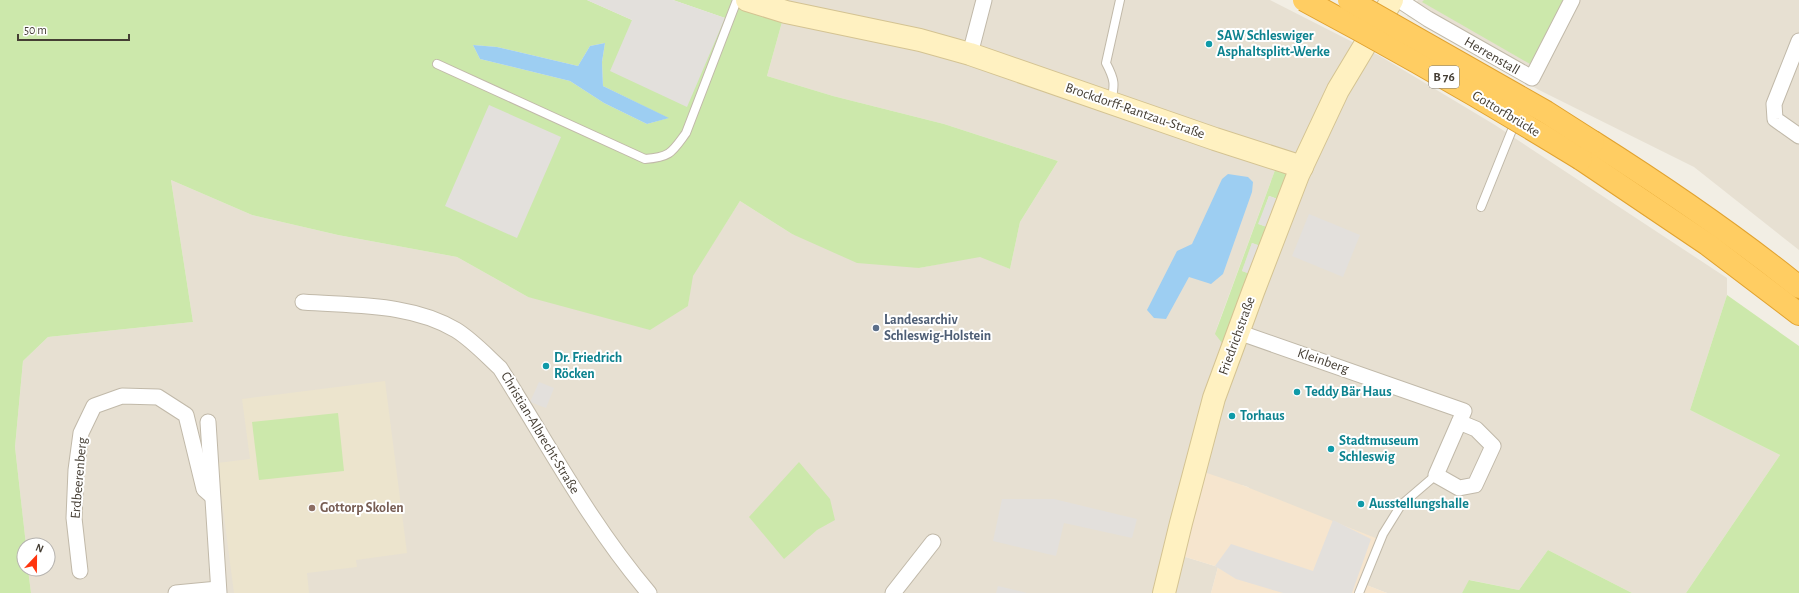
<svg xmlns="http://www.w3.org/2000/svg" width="1799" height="593" font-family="'Alegreya Sans',sans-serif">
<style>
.residential{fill:#e7e0d2;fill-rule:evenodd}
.commercial{fill:#f6e5ce}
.education{fill:#ece4cd}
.green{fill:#cce8ab;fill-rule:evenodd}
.parking{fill:#e3e0dc}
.water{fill:#9dcef2}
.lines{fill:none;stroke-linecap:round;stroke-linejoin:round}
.lane-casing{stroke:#c1b9a9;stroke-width:10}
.street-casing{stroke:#c1b9a9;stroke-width:17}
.secondary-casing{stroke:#d4c392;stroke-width:24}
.highway-casing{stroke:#e1a22f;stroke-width:24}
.lane{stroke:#fff;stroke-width:8}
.street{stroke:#fff;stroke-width:15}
.secondary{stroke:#fff1c1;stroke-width:22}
.highway{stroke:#ffcd62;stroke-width:22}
.highway-bridge-casing{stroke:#e1a22f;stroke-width:24;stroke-linecap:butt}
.highway-bridge{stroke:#ffcd62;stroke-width:22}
.culture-dot{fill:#0f9aa8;stroke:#fff;stroke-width:1.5}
.service-dot{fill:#5c6f8a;stroke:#fff;stroke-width:1.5}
.education-dot{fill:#8d6e63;stroke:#fff;stroke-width:1.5}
.labels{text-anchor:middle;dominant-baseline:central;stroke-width:4;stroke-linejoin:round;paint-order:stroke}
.shield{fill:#fff;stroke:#7d7871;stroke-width:1}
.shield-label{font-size:13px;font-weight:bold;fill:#453e34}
.culture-label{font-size:14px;font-weight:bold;fill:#0d838f;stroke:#fff;text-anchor:start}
.street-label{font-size:14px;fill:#453e34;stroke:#fff}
.service-label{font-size:14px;font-weight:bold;fill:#4e5e75;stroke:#fff;text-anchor:start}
.education-label{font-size:14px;font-weight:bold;fill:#785e54;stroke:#fff;text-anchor:start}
</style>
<rect width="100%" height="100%" fill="#f2eee4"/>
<g class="residential">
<path d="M760,0H1270L1380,56L1495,125L1727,278V295L1690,410L1780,455L1686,593H1632L1548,550L1519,590L1470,580L1462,593H1387L1361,583L1248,487L1242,485L1179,555L1218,567L1211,593H31L28,569H48V545H26L15,447L23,361L48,337L193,322L171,180L252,215L338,235L457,257L528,297L688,306L692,276L740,201L792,234L919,268L980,256L1010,269L1020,222L1058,161L944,124L833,96L767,76L782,22ZM1278,162L1280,200L1263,247L1252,243L1215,333Z"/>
<polygon points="1418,0 1799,0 1799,250 1694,167 1539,90 1407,16"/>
</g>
<polygon class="commercial" points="1204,472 1242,485 1378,539 1361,583 1387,593 1211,593 1218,567 1179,555"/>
<polygon class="education" points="385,381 407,553 356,560 357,567 307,573 309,593 234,593 217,463 250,459 242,399"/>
<g class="green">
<path d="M0,0H587L632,20L725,18L673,0H760L782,22L767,76L833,96L944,124L1058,161L1020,222L1010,269L980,257L919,268L857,263L792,234L740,201L693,276L688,306L650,330L528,297L457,257L338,235L252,215L171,180L193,322L48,337L23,361L15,447L26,545H24V569H28L31,593H0ZM605,43L602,62L603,86L668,118L647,124L604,103L570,81L480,59L473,45L497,47L578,66L590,46Z"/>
<polygon points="1424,0 1564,0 1530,64 1422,2"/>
<polygon points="1278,162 1292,169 1280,200 1269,196 1259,224 1270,228 1263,247 1252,243 1242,271 1253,275 1226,348 1215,334"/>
<polygon points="1727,295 1799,346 1799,593 1686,593 1780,455 1690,410"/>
<polygon points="338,413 344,471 259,480 252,422"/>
<polygon points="799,462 830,499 835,520 817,530 784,559 749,517"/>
<polygon points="1548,550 1632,593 1462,593 1469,580 1519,590"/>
</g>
<g class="parking">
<polygon points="587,0 673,0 725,18 687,107 610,71 632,20"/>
<polygon points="489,105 561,137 517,238 445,206"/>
<polygon points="1269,196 1280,200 1270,228 1258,224"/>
<polygon points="1309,214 1360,235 1343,277 1292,256"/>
<polygon points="1252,243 1263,247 1253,275 1242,271"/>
<polygon points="539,382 554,388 546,408 530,402"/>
<polygon points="1002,499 1054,499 1137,519 1132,538 1064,523 1056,556 993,541"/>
<polygon points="1333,520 1371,539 1352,593 1283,593 1236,579 1215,566 1231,544 1313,571"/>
<polygon points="998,586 1027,593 996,593"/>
</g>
<g class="water">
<polygon points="605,43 602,62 603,86 669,118 647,124 604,103 570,81 480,59 473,45 497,47 578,66 590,46"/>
<polygon points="1228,174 1248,177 1253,182 1252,192 1223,274 1211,284 1189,277 1166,319 1154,318 1147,310 1177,251 1192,244 1222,179"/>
</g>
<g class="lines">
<defs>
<g id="lane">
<path d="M437,64L645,159C671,157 672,152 686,133L737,0"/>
<path d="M1111,103C1115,84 1115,80 1106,63L1120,0"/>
<polyline points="1481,207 1516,120"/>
<polyline points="1359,593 1383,534 1401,505 1436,475"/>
</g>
<g id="street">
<polyline points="1399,0 1428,19 1532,78 1572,0"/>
<polyline points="1799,41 1774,104 1775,119 1799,136"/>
<polyline points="970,54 984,0"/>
<path d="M303,302C354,306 411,303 456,330C472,340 486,355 500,368C548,444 590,524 649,593"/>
<polyline points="1238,332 1464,411 1436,475 1459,488 1475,485 1493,446 1476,429 1459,422"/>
<polyline points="208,422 219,593"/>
<polyline points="80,571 74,518 76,470 81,433 94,406 122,396 158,397 186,415 204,489 212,496"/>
<polyline points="176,593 218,589"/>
<polyline points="893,593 933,542"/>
</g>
<g id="secondary">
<polyline points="747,0 786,12 920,40 970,54 1215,139 1302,167"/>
<polyline points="1164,593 1181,523 1214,398 1253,292 1298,175 1338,90 1392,0"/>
</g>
<g id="highway">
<path d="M1593,142C1664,187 1733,234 1799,287"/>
<polyline points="1581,159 1707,244 1799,314"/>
</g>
</defs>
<use href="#lane" class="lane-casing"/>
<use href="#street" class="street-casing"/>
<use href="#secondary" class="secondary-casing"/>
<use href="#highway" class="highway-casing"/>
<use href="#lane" class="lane"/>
<use href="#street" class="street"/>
<use href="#secondary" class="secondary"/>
<use href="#highway" class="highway"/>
<defs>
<g id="highway-bridge">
<path d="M1304,0C1398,50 1490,103 1581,159"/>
<polyline points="1349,0 1546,112 1593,142"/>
</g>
</defs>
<use href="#highway-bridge" class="highway-bridge-casing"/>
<use href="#highway-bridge" class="highway-bridge"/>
</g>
<g class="culture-dot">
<circle cx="1209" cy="44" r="4"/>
<circle cx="546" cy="366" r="4"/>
<circle cx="1297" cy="392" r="4"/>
<circle cx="1232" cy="416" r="4"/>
<circle cx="1331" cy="449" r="4"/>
<circle cx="1361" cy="504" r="4"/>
</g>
<circle class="service-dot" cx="876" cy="328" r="4"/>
<circle class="education-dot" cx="312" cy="508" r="4"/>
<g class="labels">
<rect class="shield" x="1429" y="66" width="30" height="22" rx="3"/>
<g class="shield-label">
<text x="1444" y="77">B 76</text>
</g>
<g class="culture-label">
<text x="1217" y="36">SAW Schleswiger<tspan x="1217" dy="16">Asphaltsplitt-Werke</tspan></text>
<text x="554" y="358">Dr. Friedrich<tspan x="554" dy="16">Röcken</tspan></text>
<text x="1305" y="392">Teddy Bär Haus</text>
<text x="1240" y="416">Torhaus</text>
<text x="1339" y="441">Stadtmuseum<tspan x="1339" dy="16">Schleswig</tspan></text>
<text x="1369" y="504">Ausstellungshalle</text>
</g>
<g class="street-label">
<text transform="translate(1492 56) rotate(30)">Herrenstall</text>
<text transform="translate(1135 111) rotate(19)">Brockdorff-Rantzau-Straße</text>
<text transform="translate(1506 114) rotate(31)">Gottorfbrücke</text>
<text transform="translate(1237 336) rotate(-70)">Friedrichstraße</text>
<text transform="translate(1323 361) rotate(19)">Kleinberg</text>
<text transform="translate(540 433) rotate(59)">Christian-Albrecht-Straße</text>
<text transform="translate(79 478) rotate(-85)">Erdbeerenberg</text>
</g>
<g class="service-label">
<text x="884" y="320">Landesarchiv<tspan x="884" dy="16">Schleswig-Holstein</tspan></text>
</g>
<g class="education-label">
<text x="320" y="508">Gottorp Skolen</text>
</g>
</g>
<g transform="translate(36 557) rotate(22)"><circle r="19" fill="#ffffff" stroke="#b5b2ae"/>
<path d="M0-3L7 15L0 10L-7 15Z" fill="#ff350e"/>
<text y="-6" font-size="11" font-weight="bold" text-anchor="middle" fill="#453e34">N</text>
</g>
<path d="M18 34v6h111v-6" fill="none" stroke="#453e34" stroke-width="2"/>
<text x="24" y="34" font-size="12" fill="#453e34" stroke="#ffffff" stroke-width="3" paint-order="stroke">50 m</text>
</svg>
